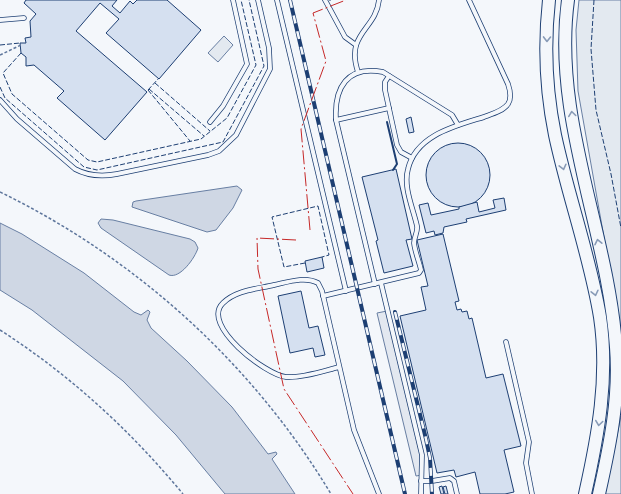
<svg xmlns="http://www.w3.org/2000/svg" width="621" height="494" font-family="Lato,sans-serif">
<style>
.green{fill:#e3e9f0;stroke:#687fa3}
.parking{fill:#e3e8f0;stroke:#687fa3}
.water{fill:#cfd7e4;stroke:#687fa3}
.building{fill:#d5e0f0;stroke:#1d3f73}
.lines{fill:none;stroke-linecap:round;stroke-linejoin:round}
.lane-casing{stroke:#1d3f73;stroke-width:5.5}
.primary-casing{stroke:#1d3f73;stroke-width:14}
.path{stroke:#5e769c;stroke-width:1.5;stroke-dasharray:3 2;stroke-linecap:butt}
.lane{stroke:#f4f7fb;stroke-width:4}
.primary{stroke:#f4f7fb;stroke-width:12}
.rail-casing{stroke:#1d3f73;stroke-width:4}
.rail{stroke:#f4f7fb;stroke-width:2.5;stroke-dasharray:8;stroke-linecap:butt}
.fence{stroke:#1d3f73;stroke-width:1;stroke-dasharray:5 2;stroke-linecap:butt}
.wall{stroke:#1d3f73;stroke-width:2}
.power{stroke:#c62828;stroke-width:1;stroke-dasharray:14 3 2 3;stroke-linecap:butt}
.oneway{stroke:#889bb7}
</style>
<rect width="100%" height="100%" fill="#f4f7fb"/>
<g class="green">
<polygon points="579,0 621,0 621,333 578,91 576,30"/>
<polygon points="224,36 233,45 218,62 208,53"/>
<polygon points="621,416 621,494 605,494"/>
</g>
<polygon class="parking" points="387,311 420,446 422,475 416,476 377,313"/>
<g class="water">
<polygon points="237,186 242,190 233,208 216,230 207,232 132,207 133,202 136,201"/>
<path d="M101,219L113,220L190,239L195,242L198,248C195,258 180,279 169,275L101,228L98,223Z"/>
<polygon points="0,223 22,234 84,273 134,312 141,315 148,310 150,312 147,320 151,328 187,361 232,407 268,454 276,452 277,454 272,459 295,494 225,494 176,435 123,381 32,310 0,290"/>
</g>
<g class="building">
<polygon points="26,0 117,0 112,6 120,13 130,1 133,4 137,0 167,0 201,30 159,79 106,33 119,19 100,3 76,31 147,92 105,140 57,98 64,91 34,65 26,66 26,57 21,53 20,43 26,43 25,38 31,37 30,21 36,14 24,3"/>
<polygon points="411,117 414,132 409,133 406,119"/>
<circle cx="458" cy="175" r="32"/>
<polygon points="396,169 412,239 406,240 413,266 384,273 376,241 378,240 362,177"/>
<polygon points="504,198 506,210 466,219 467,222 444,227 443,233 435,235 434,231 426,233 419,205 428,203 431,215 459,209 459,207 477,202 479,212 495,208 493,200"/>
<polygon points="443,234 459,301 455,302 457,310 461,309 462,312 467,311 469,319 472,318 486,378 503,374 521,446 504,450 514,492 505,494 480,494 475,472 456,477 454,470 437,473 400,316 426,310 421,287 428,286 417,240"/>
<polygon points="322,257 324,268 307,272 305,261"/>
<polygon points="301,291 309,328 318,326 325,355 315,357 313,348 290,353 278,296"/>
<polygon points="442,486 444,494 441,494 439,487"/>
<polygon points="446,486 448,494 445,494 443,487"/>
</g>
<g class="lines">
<defs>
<g id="lane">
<polyline points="277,0 346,291"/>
<polyline points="325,0 345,37 356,45"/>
<polyline points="0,20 24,18"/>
<path d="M358,72C345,33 376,30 379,0"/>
<polyline points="389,76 385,82 385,90 397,145 401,152 412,158"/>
<path d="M0,100L17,119L75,169C88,176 101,177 117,174L208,155L219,151L236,135L270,69L269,48L258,0"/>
<polyline points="336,120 389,108"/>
<polyline points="210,122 223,106 247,64 233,0"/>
<polyline points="381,283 422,455 421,494"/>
<path d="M375,284L336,120C334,88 347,65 383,72L452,115L458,125"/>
<path d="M323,296L419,273L421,270C419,261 415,252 414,243C414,237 418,232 417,226C413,208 403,187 408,169C416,135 455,126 484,117C492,114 503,111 508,104C512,98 510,90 508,84L469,0"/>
<polyline points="506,342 529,442 526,463 532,494"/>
<path d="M339,367C323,371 303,378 286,377C266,375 200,325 223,303C236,290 257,289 274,285C288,282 305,276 318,283L322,291L354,430L379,494"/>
<polyline points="421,481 432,481 450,478 454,481 457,494"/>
</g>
<g id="primary">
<path d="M549,0C544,45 546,91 555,135C568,196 590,256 600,317C609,377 598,436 585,494"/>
<path d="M568,0C552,118 608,231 616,347C620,397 610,445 599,494"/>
</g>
</defs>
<use href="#lane" class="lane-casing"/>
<use href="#primary" class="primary-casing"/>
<g class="path">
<polyline points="0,55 21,45"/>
<path d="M0,192C136,258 253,364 331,494"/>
<path d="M0,330C70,375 130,430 183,494"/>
</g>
<use href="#lane" class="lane"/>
<use href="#primary" class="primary"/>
<defs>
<g id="rail">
<polyline points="290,0 405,494"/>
<polyline points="395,312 426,439 430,458 432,494"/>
</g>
</defs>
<use href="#rail" class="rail-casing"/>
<use href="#rail" class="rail"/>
<g class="fence">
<polyline points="329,0 331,0"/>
<polyline points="594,0 591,49 596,110 611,174 621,228"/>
<polyline points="0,45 20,43"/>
<polyline points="21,53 3,73 12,94 88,160 97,162 201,139 227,118 256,65 241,0"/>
<polyline points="155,83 210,131"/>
<polyline points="0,87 5,98 84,167 97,170 223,142 264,66 249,0"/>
<polyline points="149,89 204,136"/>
<polyline points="148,90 190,141"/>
<polyline points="148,90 159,78"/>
<polyline points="305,263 284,267 272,217 318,206 329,255 322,257"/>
</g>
<polyline class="wall" points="387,122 397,164 393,170"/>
<g class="power">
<polyline points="310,230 301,129 326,61 313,13 346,0"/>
<polyline points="296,240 257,238 258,269 284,389 353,494"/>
</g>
</g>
<defs><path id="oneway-chevron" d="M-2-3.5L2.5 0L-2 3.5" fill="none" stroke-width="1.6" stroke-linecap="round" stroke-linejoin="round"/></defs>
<g class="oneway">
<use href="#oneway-chevron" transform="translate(547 39) rotate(91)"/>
<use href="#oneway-chevron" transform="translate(572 114) rotate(-98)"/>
<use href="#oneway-chevron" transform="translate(563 167) rotate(76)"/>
<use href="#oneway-chevron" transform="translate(598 242) rotate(-102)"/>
<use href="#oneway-chevron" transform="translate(595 293) rotate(77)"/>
<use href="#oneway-chevron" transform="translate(599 423) rotate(98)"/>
</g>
</svg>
